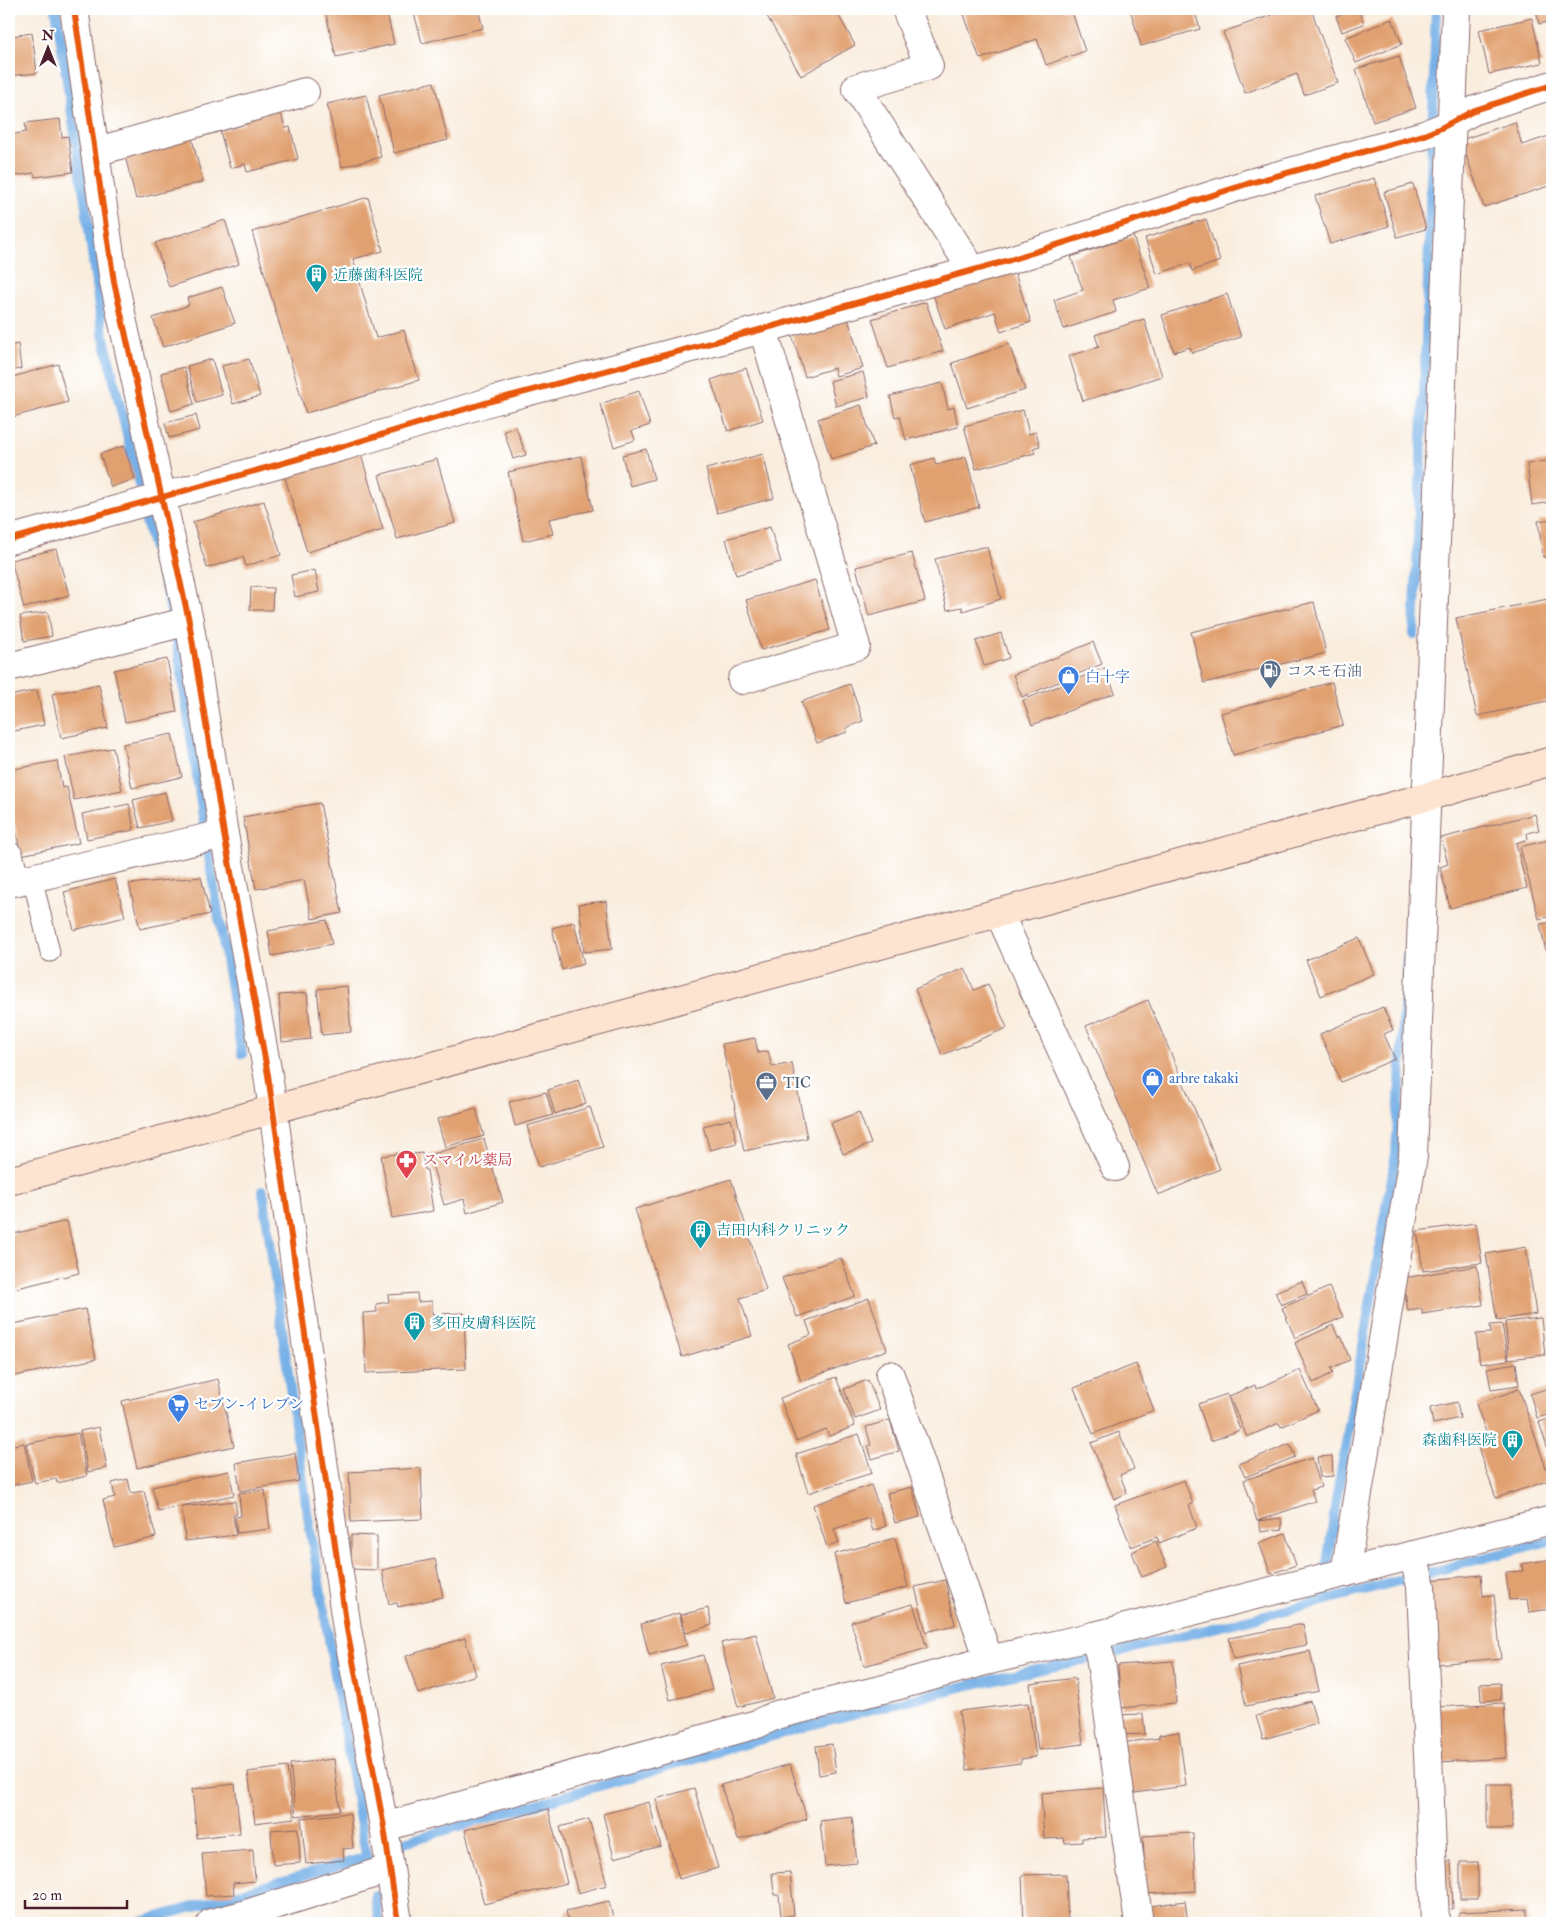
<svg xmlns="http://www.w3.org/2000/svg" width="1561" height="1932" font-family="'IM FELL Double Pica','Noto Serif JP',serif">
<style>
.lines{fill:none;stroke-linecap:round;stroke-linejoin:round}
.stream{stroke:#76b0e7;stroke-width:10}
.building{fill:#e1a06f}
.lane-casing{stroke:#87676a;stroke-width:21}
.street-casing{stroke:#87676a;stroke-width:30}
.secondary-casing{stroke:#87676a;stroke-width:30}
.lane{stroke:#fff;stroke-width:19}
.street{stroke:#fff;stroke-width:28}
.secondary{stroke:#fde4d1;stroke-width:28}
.cycleway-casing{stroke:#fff;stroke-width:9}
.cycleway{stroke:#e8590c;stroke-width:6}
.labels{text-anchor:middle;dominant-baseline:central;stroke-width:4.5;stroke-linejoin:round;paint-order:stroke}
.culture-label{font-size:15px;fill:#0d838f;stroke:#fff;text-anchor:start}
.service-label{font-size:15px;fill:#4e5e75;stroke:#fff;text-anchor:start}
.shop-label{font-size:15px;fill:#366cbe;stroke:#fff;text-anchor:start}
.health-label{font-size:15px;fill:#be3a42;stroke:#fff;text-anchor:start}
</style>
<rect width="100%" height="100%" fill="#fff"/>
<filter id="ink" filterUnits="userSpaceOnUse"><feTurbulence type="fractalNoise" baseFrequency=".02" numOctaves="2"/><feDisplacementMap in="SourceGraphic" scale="10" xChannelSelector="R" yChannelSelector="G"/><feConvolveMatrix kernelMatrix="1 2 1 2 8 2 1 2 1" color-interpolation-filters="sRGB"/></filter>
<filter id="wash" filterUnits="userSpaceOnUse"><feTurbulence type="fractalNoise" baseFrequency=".0096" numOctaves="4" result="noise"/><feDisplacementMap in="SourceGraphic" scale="20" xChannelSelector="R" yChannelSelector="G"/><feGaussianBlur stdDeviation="1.12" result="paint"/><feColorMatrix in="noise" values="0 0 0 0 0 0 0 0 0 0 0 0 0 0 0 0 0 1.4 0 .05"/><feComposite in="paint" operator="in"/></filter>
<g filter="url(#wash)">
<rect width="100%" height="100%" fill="#f9edde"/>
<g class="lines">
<g class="stream">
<polyline points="56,9 86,207 102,330 139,485"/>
<polyline points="145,518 167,593 177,642 210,864 242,1054"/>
<polyline points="1414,634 1426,340 1436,9"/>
<polyline points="263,1191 307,1511 367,1861"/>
<polyline points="1327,1600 1324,1589 1335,1507 1396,1154 1407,957"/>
<polyline points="401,1843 821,1722 969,1685 1100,1656 1327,1600 1552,1540"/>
<polyline points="375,1895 379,1923"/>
<polyline points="137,1923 367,1857"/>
</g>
</g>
<g id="blocks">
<g class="building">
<polygon points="333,9 386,9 394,44 336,57 325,10"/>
<polygon points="413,9 478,9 483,28 422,43"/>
<polygon points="763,9 835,9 855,45 801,76"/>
<polygon points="962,9 1071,9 1085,51 1046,65 1037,39 980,59"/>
<polygon points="1130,9 1194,9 1200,29 1141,46"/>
<polygon points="1289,9 1311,9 1338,83 1304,95 1297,74 1245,93 1223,32"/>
<polygon points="1359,9 1364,24 1342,32 1336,16"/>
<polygon points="1536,9 1552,9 1552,21 1539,24"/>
<polygon points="1532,18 1542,63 1489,74 1479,30"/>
<polygon points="1392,19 1402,44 1356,63 1345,38"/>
<polygon points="9,28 11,28 12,36 32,33 37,73 9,76"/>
<polygon points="1399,56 1416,108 1373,122 1356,69"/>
<polygon points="434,82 448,140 394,153 379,95"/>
<polygon points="366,95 381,157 342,167 327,104"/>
<polygon points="280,109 285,128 290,127 298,159 247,172 245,164 230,168 220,131 244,124 243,119"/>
<polygon points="60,119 62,137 68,136 73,172 35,177 34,173 15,176 10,135 26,132 25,123"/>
<polygon points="1515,122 1522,145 1552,135 1552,185 1484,207 1461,140"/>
<polygon points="191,135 203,182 136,199 124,152"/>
<polygon points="1374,178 1389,226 1330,244 1315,196"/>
<polygon points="1413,184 1426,229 1397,237 1384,192"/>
<polygon points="368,197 383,251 353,259 376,338 404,330 419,380 306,413 252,232"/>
<polygon points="1206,219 1220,261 1192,271 1190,263 1157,274 1145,238"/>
<polygon points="225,220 239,264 169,287 155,243"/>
<polygon points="1133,236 1150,288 1113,300 1116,312 1064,329 1054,300 1083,290 1071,257"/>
<polygon points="1013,267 1031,322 1001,332 995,312 945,329 933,294"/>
<polygon points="222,287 235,323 163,347 153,318 189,305 187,298"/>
<polygon points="1227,294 1241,337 1192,353 1190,347 1174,352 1162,315"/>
<polygon points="926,302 943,351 888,368 872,319"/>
<polygon points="848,319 863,368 836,376 834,368 805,377 792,335"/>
<polygon points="1144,319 1162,376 1083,401 1069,356 1099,347 1095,335"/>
<polygon points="18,344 21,369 9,371 9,346"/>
<polygon points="1009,344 1025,390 967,408 952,363"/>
<polygon points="212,359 222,395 197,402 187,366"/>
<polygon points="249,359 260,396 233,404 222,366"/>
<polygon points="58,364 68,402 9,418 9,378"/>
<polygon points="184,367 194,404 171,411 161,373"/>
<polygon points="746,368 763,420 728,431 711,380"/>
<polygon points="863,372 869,397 836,406 830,381"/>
<polygon points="942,383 948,409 954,407 958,427 906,440 900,416 895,417 890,396"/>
<polygon points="639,391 650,425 632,431 635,440 614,447 600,404"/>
<polygon points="861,405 874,446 831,459 818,419"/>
<polygon points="1023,410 1029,434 1036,432 1040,446 1033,448 1035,453 976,469 964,426"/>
<polygon points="196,415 200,430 169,438 165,423"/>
<polygon points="516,427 526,455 513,459 504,431"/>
<polygon points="124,446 135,479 111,487 100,454"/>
<polygon points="646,449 654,479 630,486 622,455"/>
<polygon points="360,451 383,530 307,552 284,474"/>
<polygon points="763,454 774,498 717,513 706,469"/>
<polygon points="581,456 593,510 549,519 553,534 523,541 508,472"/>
<polygon points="966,457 979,507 925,522 910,465 934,458 936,465"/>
<polygon points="437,459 455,523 397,539 379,475"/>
<polygon points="1552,460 1552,502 1532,505 1527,464"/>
<polygon points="264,501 281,555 246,566 243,557 207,568 193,522"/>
<polygon points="1552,519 1552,556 1543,557 1538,521"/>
<polygon points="770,527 781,562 736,575 726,539"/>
<polygon points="983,547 987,547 1001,599 963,611 962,607 947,610 935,559"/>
<polygon points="56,549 69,595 24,608 11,560"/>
<polygon points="912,553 925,601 869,616 856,567"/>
<polygon points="315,570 319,592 295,597 291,575"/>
<polygon points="815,580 830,630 761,650 746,600"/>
<polygon points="251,587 273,588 272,610 250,610"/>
<polygon points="1548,599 1552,617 1552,700 1477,716 1456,618"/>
<polygon points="1314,602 1326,653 1204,683 1191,632"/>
<polygon points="48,612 52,636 24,641 20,616"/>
<polygon points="1001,633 1009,658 984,666 976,641"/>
<polygon points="1093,642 1102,664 1022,697 1013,675"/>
<polygon points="167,659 177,712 125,722 114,670"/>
<polygon points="1105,668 1115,693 1032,725 1023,700"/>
<polygon points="1332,682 1343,725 1233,755 1221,713"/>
<polygon points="99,684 108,728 61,738 52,694"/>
<polygon points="850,684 863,721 846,728 847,732 817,743 801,702"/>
<polygon points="37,690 44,725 9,732 9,696"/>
<polygon points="172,734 182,777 132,788 123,744"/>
<polygon points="113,748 122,790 74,800 65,757"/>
<polygon points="57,761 62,788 67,787 79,843 21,855 9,799 9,770"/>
<polygon points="165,792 172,821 140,828 133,800"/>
<polygon points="320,803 342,913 312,919 304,880 256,889 243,817"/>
<polygon points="129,804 134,830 87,839 82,814"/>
<polygon points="1535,814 1539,830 1527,833 1528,839 1516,843 1527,888 1450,908 1440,867 1448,864 1441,838"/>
<polygon points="1552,839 1552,916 1539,919 1520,847"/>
<polygon points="201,877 210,914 140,929 129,884"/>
<polygon points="115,879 125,917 74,930 64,892"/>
<polygon points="606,901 612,949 584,952 579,904"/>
<polygon points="327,920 332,944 272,956 268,931"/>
<polygon points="574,922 584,964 562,970 552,928"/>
<polygon points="1552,922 1552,950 1546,952 1540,924"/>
<polygon points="1359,938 1374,974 1321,996 1306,960"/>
<polygon points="965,968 974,990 988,984 1007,1028 942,1055 915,989"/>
<polygon points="347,986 351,1032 322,1035 317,989"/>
<polygon points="307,993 311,1039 282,1042 279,995"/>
<polygon points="1148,1000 1220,1169 1158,1195 1086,1026"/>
<polygon points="1383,1007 1393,1030 1384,1034 1395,1059 1341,1082 1320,1034"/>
<polygon points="755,1038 758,1053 768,1051 772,1067 792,1063 807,1138 744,1151 722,1044"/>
<polygon points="578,1080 586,1103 555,1114 548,1090"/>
<polygon points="546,1092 553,1115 515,1126 509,1102"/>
<polygon points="590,1107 603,1147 539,1167 527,1126"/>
<polygon points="476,1108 484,1136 445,1147 437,1119"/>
<polygon points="859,1112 871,1144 843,1154 831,1123"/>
<polygon points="731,1119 737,1143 710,1150 703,1126"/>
<polygon points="484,1139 503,1202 467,1213 464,1199 444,1205 429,1155"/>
<polygon points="404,1153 405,1155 422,1153 425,1170 427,1170 433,1211 392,1218 381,1156"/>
<polygon points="731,1179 766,1290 740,1298 752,1336 682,1357 635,1209"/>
<polygon points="67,1221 79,1273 9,1290 9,1235"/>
<polygon points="1476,1223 1482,1263 1423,1271 1417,1231"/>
<polygon points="1526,1247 1536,1314 1497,1320 1486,1254"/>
<polygon points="841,1258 855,1296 797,1317 782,1278"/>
<polygon points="1477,1266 1483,1305 1422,1314 1422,1309 1408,1311 1403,1278"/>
<polygon points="1302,1281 1307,1294 1281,1305 1275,1292"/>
<polygon points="1329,1287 1343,1317 1295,1338 1282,1308"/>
<polygon points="417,1293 418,1302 432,1301 432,1314 464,1313 466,1369 366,1373 363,1313 377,1312 376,1304 389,1302 388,1295"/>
<polygon points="869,1298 887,1350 801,1381 788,1344 811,1335 806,1321"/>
<polygon points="85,1309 96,1359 10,1377 9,1325"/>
<polygon points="1541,1318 1545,1355 1509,1359 1505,1322"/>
<polygon points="1502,1324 1508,1360 1480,1364 1476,1334 1491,1333 1490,1325"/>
<polygon points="1333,1325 1338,1337 1341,1336 1350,1360 1331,1368 1333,1373 1313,1383 1295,1343"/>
<polygon points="1516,1363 1519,1385 1491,1389 1487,1368"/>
<polygon points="1136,1364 1154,1410 1093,1434 1074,1388"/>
<polygon points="1300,1370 1318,1410 1281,1427 1279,1423 1247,1437 1229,1396 1255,1385 1256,1389"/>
<polygon points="836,1377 855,1426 829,1436 826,1429 796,1441 780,1398"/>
<polygon points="218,1379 234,1446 137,1468 122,1401"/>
<polygon points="868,1380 880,1410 855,1419 844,1389"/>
<polygon points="1552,1387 1552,1414 1537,1418 1530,1394"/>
<polygon points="1519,1389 1550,1480 1496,1498 1475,1439 1487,1435 1476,1404"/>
<polygon points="1227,1394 1240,1430 1211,1441 1198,1404"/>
<polygon points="1457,1402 1460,1418 1433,1424 1430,1408"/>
<polygon points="1552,1418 1552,1462 1539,1422"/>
<polygon points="890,1420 899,1451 872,1459 868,1446 871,1445 866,1427"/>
<polygon points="99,1427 107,1468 88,1472 80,1431"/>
<polygon points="1119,1432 1134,1469 1120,1475 1127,1493 1114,1499 1091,1443"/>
<polygon points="78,1433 87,1476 57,1483 56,1479 35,1483 26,1444"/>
<polygon points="859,1434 872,1473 808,1493 796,1454"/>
<polygon points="24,1443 32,1481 9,1486 9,1446"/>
<polygon points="1290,1444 1295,1457 1245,1477 1239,1464"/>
<polygon points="295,1453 299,1481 240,1491 236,1463"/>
<polygon points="1332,1456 1333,1476 1320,1477 1317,1457"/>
<polygon points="1312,1458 1321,1487 1311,1490 1315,1501 1257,1521 1244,1480"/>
<polygon points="421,1468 423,1519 351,1522 349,1472"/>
<polygon points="229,1471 234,1495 158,1511 152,1487"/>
<polygon points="128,1479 131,1493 144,1491 156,1537 114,1547 103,1500 115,1497 112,1483"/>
<polygon points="1184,1480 1193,1504 1189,1505 1197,1528 1159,1543 1157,1537 1131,1547 1115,1505"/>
<polygon points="871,1485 886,1526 873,1531 869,1518 834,1529 839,1543 827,1547 813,1505"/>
<polygon points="912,1487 920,1517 895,1523 887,1493"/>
<polygon points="265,1490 270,1529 237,1533 235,1517 241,1516 239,1493"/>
<polygon points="235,1501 237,1514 233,1515 236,1535 185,1541 182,1507"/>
<polygon points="1281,1518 1282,1529 1261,1532 1259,1521"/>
<polygon points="1285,1533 1296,1565 1271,1574 1259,1543"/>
<polygon points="351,1535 377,1536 377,1570 351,1569"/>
<polygon points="895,1538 908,1587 846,1603 834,1554"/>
<polygon points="1156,1541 1167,1567 1142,1577 1132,1552"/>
<polygon points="435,1559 443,1597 398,1607 397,1603 389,1604 382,1570"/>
<polygon points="1552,1559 1552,1609 1529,1612 1527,1599 1509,1600 1506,1572 1523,1571 1522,1564"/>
<polygon points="1481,1575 1483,1596 1494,1595 1501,1658 1437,1664 1428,1580"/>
<polygon points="945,1580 955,1625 926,1632 915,1587"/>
<polygon points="913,1604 927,1648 864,1666 851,1622"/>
<polygon points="708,1608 712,1625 686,1633 681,1615"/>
<polygon points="679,1613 687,1645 649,1655 641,1624"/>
<polygon points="1303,1624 1307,1645 1233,1659 1229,1638"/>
<polygon points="756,1634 773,1698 738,1707 721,1643"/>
<polygon points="465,1638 476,1675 418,1694 406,1656"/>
<polygon points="1310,1651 1319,1691 1246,1706 1237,1666"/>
<polygon points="703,1655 712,1690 670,1700 661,1666"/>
<polygon points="1173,1661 1176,1703 1121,1708 1118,1665"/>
<polygon points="1075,1678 1083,1744 1038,1750 1030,1684"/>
<polygon points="1500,1683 1501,1700 1481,1701 1480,1684"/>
<polygon points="1310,1701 1317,1724 1263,1739 1256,1716"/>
<polygon points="1028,1703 1036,1757 1021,1759 1021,1763 967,1770 959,1711"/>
<polygon points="1504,1703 1507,1758 1440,1762 1437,1707"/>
<polygon points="1143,1714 1145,1734 1117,1735 1116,1715"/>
<polygon points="1179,1732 1186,1786 1127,1794 1121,1743 1159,1738 1159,1735"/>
<polygon points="832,1744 836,1772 819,1775 816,1746"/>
<polygon points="334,1759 340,1811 296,1816 290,1764"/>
<polygon points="790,1764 807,1819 738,1840 721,1785"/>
<polygon points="287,1767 294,1818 255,1823 248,1772"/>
<polygon points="235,1784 240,1833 197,1838 192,1789"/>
<rect x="1487" y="1784" width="25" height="45"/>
<polygon points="694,1788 718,1868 679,1879 656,1799"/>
<polygon points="1103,1788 1106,1837 1082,1838 1082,1842 1065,1843 1064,1838 1044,1839 1041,1793"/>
<polygon points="649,1802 661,1846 614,1858 603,1814"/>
<polygon points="548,1809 567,1883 484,1904 465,1830"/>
<polygon points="350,1813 353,1848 343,1849 344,1860 306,1864 301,1818"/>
<polygon points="852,1817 857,1863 825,1866 820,1821"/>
<polygon points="589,1819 607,1885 578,1893 560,1827"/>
<polygon points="298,1828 300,1863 273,1865 271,1830"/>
<polygon points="1193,1833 1196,1891 1146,1894 1143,1836"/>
<polygon points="253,1850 255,1881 233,1883 234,1894 206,1896 202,1854"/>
<polygon points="1451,1861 1453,1909 1442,1910 1441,1862"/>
<rect x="1460" y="1862" width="18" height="37"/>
<polygon points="790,1872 794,1915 781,1917 779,1895 774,1895 772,1873"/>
<polygon points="1066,1874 1068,1923 1024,1923 1022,1875"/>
<polygon points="609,1901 614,1923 569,1923 566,1911"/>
<polygon points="1185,1901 1188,1923 1153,1923 1150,1906"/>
<polygon points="1527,1909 1527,1923 1460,1923 1459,1912"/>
</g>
</g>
</g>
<g filter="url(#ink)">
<use href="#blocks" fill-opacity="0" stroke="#87676a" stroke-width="1"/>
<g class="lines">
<defs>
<polyline id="lane" points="32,877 50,952"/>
<g id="street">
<polyline points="74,9 114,282 189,621 224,834 268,1075 347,1629 384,1827 398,1923"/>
<polyline points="906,9 929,66 856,88 973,271"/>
<polyline points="95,152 305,92"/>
<polyline points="9,540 344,446 495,400 763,329 1010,260 1247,184 1424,135 1441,128 1475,110 1552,85"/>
<polyline points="9,667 189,621"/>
<polyline points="742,680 856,646 763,329"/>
<polyline points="9,856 15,881"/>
<polyline points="9,883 224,834"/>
<polyline points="999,913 1115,1167"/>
<polyline points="890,1375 989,1660"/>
<polyline points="1413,1555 1421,1586 1435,1923"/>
<polyline points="1345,1573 1413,1156 1456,9"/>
<polyline points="1094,1636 1100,1656 1139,1923"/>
<polyline points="384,1827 757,1724 776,1715 896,1686 989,1660 1094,1636 1552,1520"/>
<polyline points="211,1923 243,1915 389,1869"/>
</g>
<polyline id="secondary" points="9,1181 1426,797 1552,761"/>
</defs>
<use href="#lane" class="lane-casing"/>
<use href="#street" class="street-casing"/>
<use href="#secondary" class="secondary-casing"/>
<use href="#lane" class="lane"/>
<use href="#street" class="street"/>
<use href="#secondary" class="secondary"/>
<defs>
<g id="cycleway">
<polyline points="74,9 114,282 189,621 224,834 268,1075 347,1629 384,1827 398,1923"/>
<polyline points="9,540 344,446 495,400 763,329 1010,260 1247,184 1424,135 1441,128 1475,110 1552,85"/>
</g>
</defs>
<use href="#cycleway" class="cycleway-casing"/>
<use href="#cycleway" class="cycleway"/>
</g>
</g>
<defs>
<symbol id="building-pin" viewBox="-11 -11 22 30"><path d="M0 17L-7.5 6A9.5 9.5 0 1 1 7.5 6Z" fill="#0f9aa8" stroke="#fff"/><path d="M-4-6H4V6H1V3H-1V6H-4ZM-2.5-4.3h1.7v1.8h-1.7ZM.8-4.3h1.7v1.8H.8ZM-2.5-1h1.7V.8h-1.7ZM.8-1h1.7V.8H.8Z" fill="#fff"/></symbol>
<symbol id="fuel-pin" viewBox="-11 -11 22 30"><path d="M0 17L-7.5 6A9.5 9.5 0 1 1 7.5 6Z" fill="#5c6f8a" stroke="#fff"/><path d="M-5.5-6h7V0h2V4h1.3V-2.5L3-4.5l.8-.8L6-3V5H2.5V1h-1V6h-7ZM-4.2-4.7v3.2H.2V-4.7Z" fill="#fff"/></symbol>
<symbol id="shop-pin" viewBox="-11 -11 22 30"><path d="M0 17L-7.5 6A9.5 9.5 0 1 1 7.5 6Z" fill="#3f7fe0" stroke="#fff"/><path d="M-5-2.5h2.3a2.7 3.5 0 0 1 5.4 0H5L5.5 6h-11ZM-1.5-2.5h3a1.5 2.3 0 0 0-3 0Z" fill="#fff"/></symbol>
<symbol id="office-pin" viewBox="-11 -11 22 30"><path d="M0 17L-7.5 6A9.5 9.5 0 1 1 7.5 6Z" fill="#5c6f8a" stroke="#fff"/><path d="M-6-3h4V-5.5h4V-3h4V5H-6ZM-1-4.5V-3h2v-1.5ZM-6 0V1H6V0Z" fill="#fff"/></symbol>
<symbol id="pharmacy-pin" viewBox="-11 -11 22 30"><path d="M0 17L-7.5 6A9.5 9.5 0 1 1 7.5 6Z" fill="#e0444e" stroke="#fff"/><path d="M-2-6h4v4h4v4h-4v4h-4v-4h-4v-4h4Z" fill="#fff"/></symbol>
<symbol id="supermarket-pin" viewBox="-11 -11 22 30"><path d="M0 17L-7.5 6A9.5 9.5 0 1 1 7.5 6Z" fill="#3f7fe0" stroke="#fff"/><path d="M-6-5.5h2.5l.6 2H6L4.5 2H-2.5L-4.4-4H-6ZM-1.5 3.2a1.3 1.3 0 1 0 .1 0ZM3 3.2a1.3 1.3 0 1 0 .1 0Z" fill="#fff"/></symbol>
</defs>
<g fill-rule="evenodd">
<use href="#building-pin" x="304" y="262" width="25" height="34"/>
<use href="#fuel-pin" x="1258" y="658" width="25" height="34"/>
<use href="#shop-pin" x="1056" y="664" width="25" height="34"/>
<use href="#shop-pin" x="1140" y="1066" width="25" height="34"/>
<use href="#office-pin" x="754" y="1070" width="25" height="34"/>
<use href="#pharmacy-pin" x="394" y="1148" width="25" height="34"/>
<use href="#building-pin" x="688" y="1218" width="25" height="34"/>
<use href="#building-pin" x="402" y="1310" width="25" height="34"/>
<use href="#supermarket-pin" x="166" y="1392" width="25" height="34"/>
<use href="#building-pin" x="1500" y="1428" width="25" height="34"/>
</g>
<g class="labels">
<g class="culture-label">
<text x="333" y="275">近藤歯科医院</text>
<text x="716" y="1230">吉田内科クリニック</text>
<text x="431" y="1323">多田皮膚科医院</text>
<text x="1497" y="1440" text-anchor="end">森歯科医院</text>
</g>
<g class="service-label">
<text x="1287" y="671">コスモ石油</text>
<text x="783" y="1083">TIC</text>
</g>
<g class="shop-label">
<text x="1085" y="677">白十字</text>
<text x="1169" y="1078">arbre takaki</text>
<text x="194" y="1404">セブン-イレブン</text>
</g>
<g class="health-label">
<text x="423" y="1160">スマイル薬局</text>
</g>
</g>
<rect width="1561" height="1932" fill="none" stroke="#fff" stroke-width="30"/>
<g transform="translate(48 48)" stroke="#ffffff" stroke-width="4" paint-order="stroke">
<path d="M0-4L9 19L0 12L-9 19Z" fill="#4a1f2b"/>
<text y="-8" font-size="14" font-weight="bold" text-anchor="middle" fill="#4a1f2b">N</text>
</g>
<path d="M25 1900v8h102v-8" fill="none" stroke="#4a1f2b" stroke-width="2.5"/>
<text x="32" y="1900" font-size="15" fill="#4a1f2b" stroke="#ffffff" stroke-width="4" paint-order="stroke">20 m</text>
</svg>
